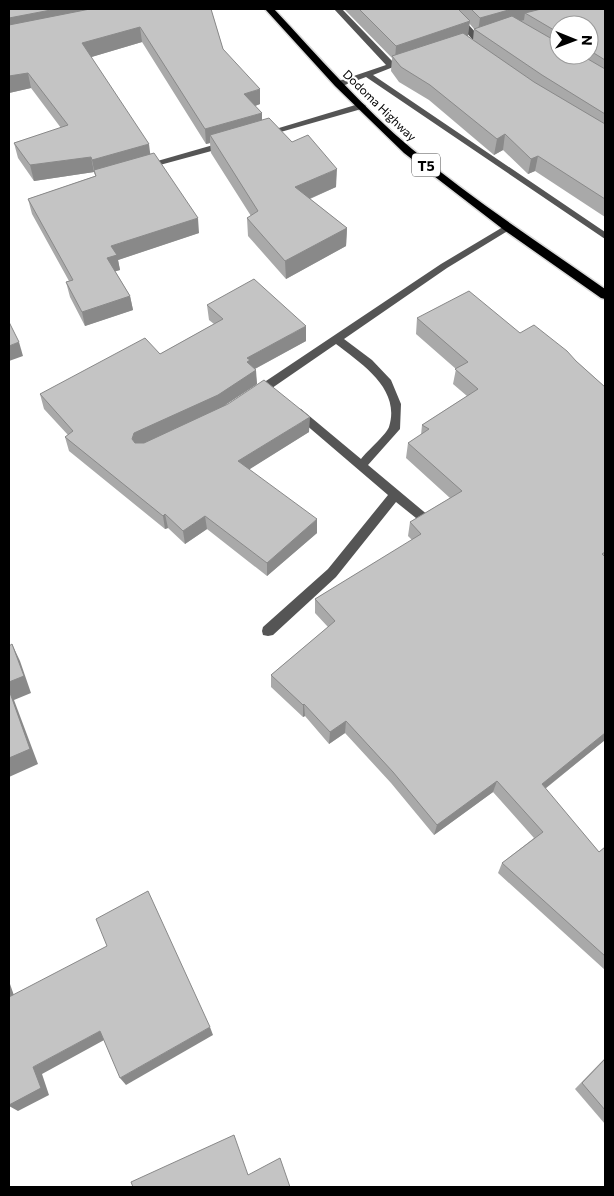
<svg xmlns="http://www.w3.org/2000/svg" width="614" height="1196" font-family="Commissioner,sans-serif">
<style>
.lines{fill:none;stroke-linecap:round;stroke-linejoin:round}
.highway-casing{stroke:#dbdbdb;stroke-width:3}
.minor{fill:#555;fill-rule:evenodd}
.highway{fill:#000;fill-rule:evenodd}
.wall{fill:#a9a9a9;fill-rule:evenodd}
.shaded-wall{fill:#898989}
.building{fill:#c4c4c4;stroke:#898989}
.labels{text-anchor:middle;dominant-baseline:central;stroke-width:4.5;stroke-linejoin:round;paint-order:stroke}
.far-street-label{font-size:12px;fill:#000;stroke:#fff}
.shield{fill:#fff;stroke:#4c4c4c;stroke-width:1}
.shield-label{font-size:14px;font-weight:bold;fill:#000}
</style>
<rect width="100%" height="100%" fill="#fff"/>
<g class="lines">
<defs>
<path id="highway" d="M265,9H274C318,56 363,108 412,149C473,200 541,244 605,289V299L601,298L504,230L404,153L335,86Z"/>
</defs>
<use href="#highway" class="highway-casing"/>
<g class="minor">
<polygon points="334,9 342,9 393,62 407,58 411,60 373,75 605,232 605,239 366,77 342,86 336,86 336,82 386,65"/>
<polygon points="446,9 454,9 478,35 478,39 472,39"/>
<polygon points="362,103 366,106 365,108 263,137 259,134"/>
<polygon points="227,141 231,144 230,146 145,169 140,166"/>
<path d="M508,224L511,225V229L447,268L344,339L372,360L391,380L401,404L400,429L368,465L429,516L431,519L429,522H421L396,502L336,577L273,635L268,636L263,635L262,631L263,627L328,569L388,495L291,412L297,408L301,409L361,459C367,451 386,435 389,427C401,389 362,364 336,344L259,397H251L250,394L251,391L441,264Z"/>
</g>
<use href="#highway" class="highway"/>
</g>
<g class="wall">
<polygon points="9,9 211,9 223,49 260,104 255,106 262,113 262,120 336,187 310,199 347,228 346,246 286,279 248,236 247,218 251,216 211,153 210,143 206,144 142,42 91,57 199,233 118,260 120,270 115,271 130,296 133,310 85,326 70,297 66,282 69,281 32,214 28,199 95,176 95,175 94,172 34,181 18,158 14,143 61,128 31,88 9,93"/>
<path d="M344,9H605V217L535,171L528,174L503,150L494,155L429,100L399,82L391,71L392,58ZM469,23L474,29L473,40L467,36ZM559,25H589V55H559Z"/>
<polygon points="207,305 306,341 255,369 257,384 225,405 309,432 249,469 317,533 267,576 207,529 185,544 168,528 165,529 69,451 65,437 68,435 44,409 40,394 160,354 214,324 209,320"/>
<polygon points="417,318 520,333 576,361 605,387 605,740 545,789 599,852 605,847 605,970 498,873 502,863 534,838 493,792 434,835 391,783 345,733 329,744 305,716 303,717 271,687 271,675 328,627 315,613 315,599 412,540 408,536 410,522 450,498 406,458 408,443 421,435 422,425 467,396 453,384 456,369 416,334"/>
<polygon points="605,1058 605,1124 575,1089"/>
</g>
<g class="shaded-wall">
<polygon points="56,9 134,9 9,34 9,18"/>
<polygon points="512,9 562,9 525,13 524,20 479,32 478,31 480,18"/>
<polygon points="470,21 468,36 396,60 395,59 396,46"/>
<polygon points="140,27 142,42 85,59 82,43"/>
<polygon points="28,73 31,88 9,93 9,76"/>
<polygon points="260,89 260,104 244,110 244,94"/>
<polygon points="262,113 262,129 210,135 210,143 206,144 205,129"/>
<polygon points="505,134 503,150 494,155 497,139"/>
<polygon points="149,144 151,160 95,175 92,160"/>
<polygon points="538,156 535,171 528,174 531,159"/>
<polygon points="91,157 94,172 34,181 30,165"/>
<polygon points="337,169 336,187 295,205 295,187"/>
<polygon points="198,218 199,233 118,260 120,270 110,273 107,258 111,246"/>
<polygon points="347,228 346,246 286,279 285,261"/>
<polygon points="130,296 133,310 85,326 82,312"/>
<polygon points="306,326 306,341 251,371 256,370 257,384 219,409 137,447 132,439 134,433 247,358"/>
<polygon points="19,342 23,356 9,361 9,346"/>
<polygon points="310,417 309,432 239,476 238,461"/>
<polygon points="165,514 168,528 165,529 163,516"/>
<polygon points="205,516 207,529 185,544 183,531"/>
<polygon points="317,519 317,533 267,576 267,563"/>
<polygon points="12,644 20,661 31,693 14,700 38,764 9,777 9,682"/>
<polygon points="304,704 305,716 303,717 303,705"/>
<polygon points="346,721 345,733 329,744 330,732"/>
<polygon points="605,733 605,740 537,795 542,784"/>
<polygon points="497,781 493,792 434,835 437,825"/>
<polygon points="9,983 10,984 18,1007 9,997"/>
<polygon points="210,1027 213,1035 126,1085 120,1078"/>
<polygon points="100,1031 106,1039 42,1074 49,1095 18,1111 9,1106 33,1067"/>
</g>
<g class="building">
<polygon points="9,9 56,9 9,18"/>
<polygon points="90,9 211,9 223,49 260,89 244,94 262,113 205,129 140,27 82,43 149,144 92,160 91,157 30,165 14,143 68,125 28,73 9,76 9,25"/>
<polygon points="359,9 458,9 470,21 396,46"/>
<polygon points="471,9 512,9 480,18"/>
<polygon points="541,9 605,9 605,60 589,50 589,25 559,25 559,33 525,13"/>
<polygon points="512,16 559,43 559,55 581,55 605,69 605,114 542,75 474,29"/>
<polygon points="463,33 534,82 605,124 605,199 538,156 531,159 505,134 497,139 430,85 401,67 392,56"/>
<polygon points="269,118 292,142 308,135 337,169 295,187 347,228 285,261 247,218 258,211 210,135"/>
<polygon points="154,153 198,218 111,246 117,255 107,258 130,296 82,312 66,282 73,280 28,199 96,176 94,170"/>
<polygon points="254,279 306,326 247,358 250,360 247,362 256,370 218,395 134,433 132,439 135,443 144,443 228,404 264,380 310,417 238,461 317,519 267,563 205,516 183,531 165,514 163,516 65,437 73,431 40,394 145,338 160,354 223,319 207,305"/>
<polygon points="469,291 520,333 534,325 567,351 576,361 605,387 605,552 602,554 605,557 605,733 542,784 599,852 605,847 605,956 502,863 543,832 497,781 437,825 393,772 346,721 330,732 304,704 303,705 271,675 335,621 315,599 421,534 410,522 462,491 408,443 429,429 422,425 478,389 455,369 468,362 417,318"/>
<polygon points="9,322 19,342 9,346"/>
<polygon points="12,644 24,676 9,682 9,646"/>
<polygon points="9,690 30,749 9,758"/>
<polygon points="148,891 210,1027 120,1078 100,1031 33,1067 41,1088 9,1105 9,997 107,946 96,919"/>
<polygon points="605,1059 605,1110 582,1083"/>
<polygon points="234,1135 248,1175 280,1158 290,1187 133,1187 131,1182"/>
</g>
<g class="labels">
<g class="far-street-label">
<text transform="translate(380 105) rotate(44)">Dodoma Highway</text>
</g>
<rect class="shield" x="412" y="153.5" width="28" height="23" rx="4"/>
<g class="shield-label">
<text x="426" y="165">T5</text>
</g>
</g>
<rect width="614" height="1196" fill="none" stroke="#000000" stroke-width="20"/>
<g transform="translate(574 40) rotate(91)"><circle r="24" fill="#ffffff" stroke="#999999"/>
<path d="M0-4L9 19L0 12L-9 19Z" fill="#000000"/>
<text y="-8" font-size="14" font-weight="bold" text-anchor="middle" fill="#000000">N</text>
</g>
</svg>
